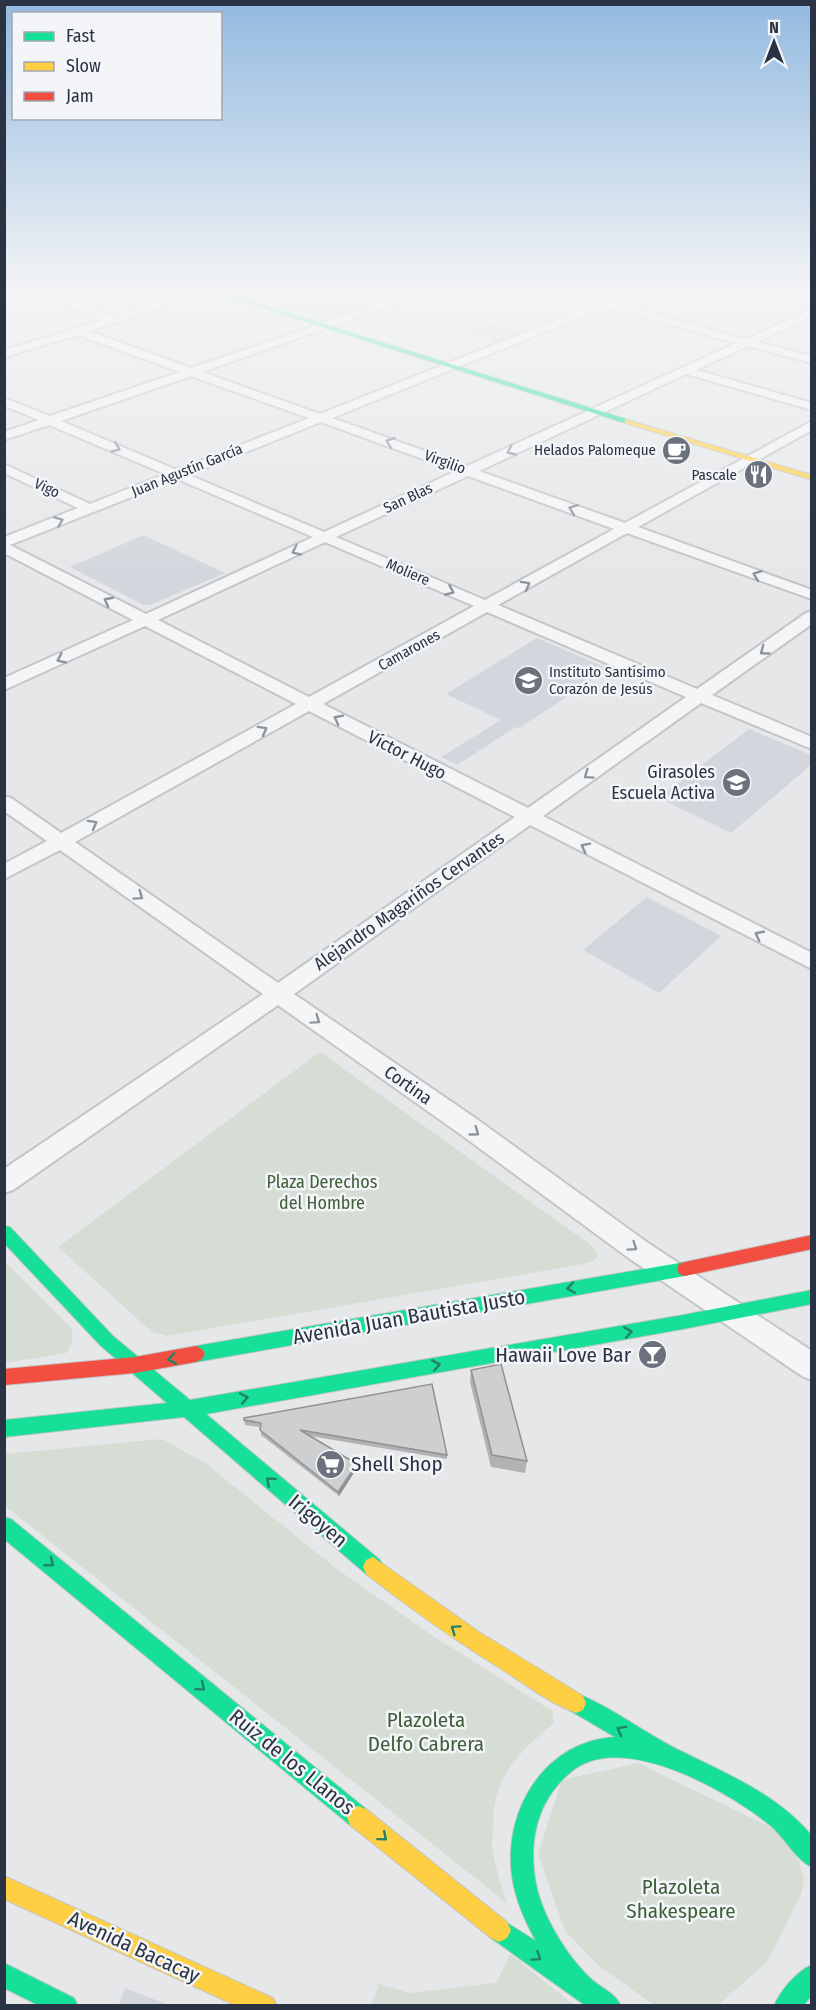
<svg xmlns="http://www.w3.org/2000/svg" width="816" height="2010" font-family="'Fira Sans Condensed',sans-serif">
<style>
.built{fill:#d3d6dc}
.green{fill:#d5ddd5}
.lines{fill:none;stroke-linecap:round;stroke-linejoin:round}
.street-casing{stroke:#c3c5c7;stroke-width:4}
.fast-casing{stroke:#c3c5c7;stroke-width:2}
.slow-casing{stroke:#c3c5c7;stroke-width:2}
.jam-casing{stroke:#c3c5c7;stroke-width:2}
.street{fill:#f4f5f6;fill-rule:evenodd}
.fast{fill:#16e098;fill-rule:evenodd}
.slow{fill:#ffcf43;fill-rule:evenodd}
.jam{fill:#f24e42;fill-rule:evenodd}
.wall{fill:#b0b2b4}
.shaded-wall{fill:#909192}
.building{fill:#cdcfd1;stroke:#909192;stroke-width:1.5}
.oneway{stroke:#8f949c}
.oneway2{stroke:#218169}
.labels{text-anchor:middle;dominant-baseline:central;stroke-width:5;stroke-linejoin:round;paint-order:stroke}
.far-poi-label{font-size:15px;fill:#2a3343;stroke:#f3f5f8;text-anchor:end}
.far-street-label{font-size:15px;fill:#2a3343;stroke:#f3f5f8}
.street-label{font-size:18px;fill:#2a3343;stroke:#f3f5f8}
.poi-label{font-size:18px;fill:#2a3343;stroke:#f3f5f8;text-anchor:end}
.park-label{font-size:18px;fill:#3f5f38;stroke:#f3f5f8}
.near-street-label{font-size:21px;fill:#2a3343;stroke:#f3f5f8}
.near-poi-label{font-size:21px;fill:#2a3343;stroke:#f3f5f8;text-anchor:end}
.near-park-label{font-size:21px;fill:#3f5f38;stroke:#f3f5f8}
</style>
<rect width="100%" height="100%" fill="#e5e7e9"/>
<g class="built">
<polygon points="466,317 486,322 522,333 499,342 445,325"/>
<polygon points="144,535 175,550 225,573 150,605 144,605 70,567"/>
<polygon points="537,638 609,669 519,728 516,727 457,765 441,757 501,720 446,694"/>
<polygon points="749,729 811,755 811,765 731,833 659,798"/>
<polygon points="647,897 721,936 659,993 583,950"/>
<polygon points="125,1988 169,2005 119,2005"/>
</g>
<g class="green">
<polygon points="236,291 412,291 329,319"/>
<polygon points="320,1052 591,1245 597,1252 597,1257 594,1261 583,1264 167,1336 152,1332 58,1247"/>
<polygon points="4,1261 72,1329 72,1344 66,1353 5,1363"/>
<path d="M162,1439L205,1463L338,1570L436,1638L552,1711L554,1723C518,1753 493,1776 493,1826C493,1835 491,1845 493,1854C496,1870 502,1887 507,1903L5,1506L4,1454Z"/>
<polygon points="638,1763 776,1830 799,1861 804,1880 801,1894 775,1947 766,1963 718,2005 654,2005 598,1965 565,1931 538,1854 562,1780"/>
<polygon points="510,1954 575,2006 371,2006 379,1984 409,1993 496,1983"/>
</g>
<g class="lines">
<defs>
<path id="street" d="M29,291H45L114,317L195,291H212L89,331L191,368L416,291H432L202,372L320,414L596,304L553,291H571L605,301L627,291H642L615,303L746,339L812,309V316L757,342L812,356V363L748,346L696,370L812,403V410L686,374L479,471L625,523L812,421V430L638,527L812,590V599L627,533L498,605L697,689L806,613L812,611V624L712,695L812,737V749L701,703L543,816L812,953V969L530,825L294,994L478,1120L648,1243L812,1351V1380L802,1376L630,1259L460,1134L278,1005L13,1190L4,1193V1169L263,994L60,850L4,879V864L47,841L4,811V796L11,798L61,833L296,704L145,626L4,690V678L133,620L4,553V537L78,508L4,473V464L90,504L165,474L49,425L4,440V432L39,420L4,406V398L50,416L180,372L78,335L4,357V350L103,320ZM606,307L736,343L467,466L332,418ZM191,376L309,418L177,470L61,421ZM321,422L456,471L324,532L189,475ZM468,476L614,529L485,600L336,537ZM177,479L313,537L146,614L10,545ZM325,542L474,606L309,697L158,620ZM487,612L686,697L528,808L323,704ZM309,711L515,817L278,983L75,842Z"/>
<g id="fast">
<polygon points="208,291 219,291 632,421 625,423"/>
<polygon points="4,1226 10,1227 113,1336 190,1400 683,1315 812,1290 812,1304 683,1329 206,1414 380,1560 383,1567 380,1574 373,1577 366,1574 184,1417 4,1437 4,1420 167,1403 101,1346 4,1243"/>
<polygon points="685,1262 691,1264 693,1269 691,1274 685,1276 196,1362 190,1359 187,1354 190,1349 196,1346"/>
<polygon points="4,1517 11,1519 366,1809 369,1817 366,1825 358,1828 350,1825 4,1539"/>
<path d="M576,1693C614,1708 648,1736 685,1753C731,1776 778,1795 812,1836V1867C797,1861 784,1837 771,1826C731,1793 641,1742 588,1762C574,1767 562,1779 553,1791C530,1822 529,1864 540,1899C549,1926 568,1956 588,1976C598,1987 615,1992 621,2006H586L491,1938L487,1930L491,1922L499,1918L536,1941C525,1921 515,1899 512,1876C503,1810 545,1741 615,1737L569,1710L566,1703L569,1696Z"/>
<polygon points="4,1963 74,1998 78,2006 40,2006 4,1988"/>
<path d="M812,1965V1995L803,2006H774C780,1991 797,1971 812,1965Z"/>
</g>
<g id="slow">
<polygon points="625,419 812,475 812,480 625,423"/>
<path d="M373,1557L479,1632L583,1696L586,1703L583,1710L576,1713C552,1704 530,1688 509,1674C459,1643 412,1610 366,1574L363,1567L366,1560Z"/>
<polygon points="358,1806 366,1809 507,1922 511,1930 507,1938 499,1942 491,1938 350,1825 347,1817 350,1809"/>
<polygon points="4,1876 273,1998 277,2006 237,2006 4,1899"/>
</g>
<g id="jam">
<polygon points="812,1235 812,1249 685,1276 679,1274 677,1269 679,1264 685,1262"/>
<polygon points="196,1346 202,1349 205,1354 202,1359 196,1362 135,1373 4,1385 4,1369 135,1357"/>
</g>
</defs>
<use href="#street" class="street-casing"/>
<use href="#fast" class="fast-casing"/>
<use href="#slow" class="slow-casing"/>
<use href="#jam" class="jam-casing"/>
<use href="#street" class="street"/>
<use href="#fast" class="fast"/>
<use href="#slow" class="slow"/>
<use href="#jam" class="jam"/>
</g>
<g class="wall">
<polygon points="169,291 190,291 177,294"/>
<polygon points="471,1370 527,1461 525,1473 491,1467 470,1382"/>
<polygon points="244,1418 447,1455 447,1459 310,1436 357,1464 357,1468 339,1496 261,1435 261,1427 245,1425"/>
</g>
<g class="shaded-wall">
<polygon points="177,291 190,291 177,294"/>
<polygon points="357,1464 357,1468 339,1496 338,1492"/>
</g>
<g class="building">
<polygon points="501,1364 527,1461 492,1455 471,1370"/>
<polygon points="432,1384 447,1455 300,1430 357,1464 338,1492 260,1430 261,1423 244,1420 244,1418"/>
</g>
<defs><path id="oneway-chevron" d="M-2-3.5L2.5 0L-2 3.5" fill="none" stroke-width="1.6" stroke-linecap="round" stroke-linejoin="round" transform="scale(1.5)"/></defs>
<g class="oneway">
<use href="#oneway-chevron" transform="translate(390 442) rotate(-160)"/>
<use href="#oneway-chevron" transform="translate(116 448) rotate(23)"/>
<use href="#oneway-chevron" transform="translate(511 451) rotate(155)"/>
<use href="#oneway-chevron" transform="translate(573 509) rotate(-160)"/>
<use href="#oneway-chevron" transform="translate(59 521) rotate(-22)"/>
<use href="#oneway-chevron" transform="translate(296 551) rotate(155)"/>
<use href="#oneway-chevron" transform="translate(757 575) rotate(-160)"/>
<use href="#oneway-chevron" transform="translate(526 585) rotate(-29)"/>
<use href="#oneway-chevron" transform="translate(450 591) rotate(23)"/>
<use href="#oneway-chevron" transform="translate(108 601) rotate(-152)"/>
<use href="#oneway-chevron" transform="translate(764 651) rotate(144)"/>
<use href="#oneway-chevron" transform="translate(61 659) rotate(155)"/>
<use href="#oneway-chevron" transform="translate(338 719) rotate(-153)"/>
<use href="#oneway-chevron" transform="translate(263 730) rotate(-29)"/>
<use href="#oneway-chevron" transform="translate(588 775) rotate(145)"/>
<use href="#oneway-chevron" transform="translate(93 824) rotate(-29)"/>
<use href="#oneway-chevron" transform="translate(585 847) rotate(-153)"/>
<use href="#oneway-chevron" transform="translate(139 896) rotate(35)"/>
<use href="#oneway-chevron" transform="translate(759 935) rotate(-153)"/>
<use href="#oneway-chevron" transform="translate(316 1020) rotate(35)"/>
<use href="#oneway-chevron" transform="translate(475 1132) rotate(36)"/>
<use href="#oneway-chevron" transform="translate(633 1247) rotate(35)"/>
</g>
<g class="oneway2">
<use href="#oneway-chevron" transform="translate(571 1288) rotate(171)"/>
<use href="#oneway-chevron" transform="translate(628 1332) rotate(-10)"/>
<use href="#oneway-chevron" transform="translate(172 1359) rotate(170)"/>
<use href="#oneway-chevron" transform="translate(436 1365) rotate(-10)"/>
<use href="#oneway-chevron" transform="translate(244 1398) rotate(-10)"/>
<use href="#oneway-chevron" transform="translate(270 1481) rotate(-139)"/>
<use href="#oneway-chevron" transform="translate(50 1563) rotate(39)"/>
<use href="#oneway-chevron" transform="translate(455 1629) rotate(-145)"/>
<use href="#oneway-chevron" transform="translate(201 1687) rotate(39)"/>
<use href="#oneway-chevron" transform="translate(621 1730) rotate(-151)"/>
<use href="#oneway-chevron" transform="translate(383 1837) rotate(40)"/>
<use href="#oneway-chevron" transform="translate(537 1957) rotate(34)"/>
</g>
<linearGradient id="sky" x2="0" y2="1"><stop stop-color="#93bae0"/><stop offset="0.51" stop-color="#f3f4f5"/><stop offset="1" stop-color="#f3f4f5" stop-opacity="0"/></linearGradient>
<rect width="816" height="573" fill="url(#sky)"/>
<defs>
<symbol id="cafe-disc" viewBox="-11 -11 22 22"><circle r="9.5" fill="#6b727d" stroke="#f3f5f8"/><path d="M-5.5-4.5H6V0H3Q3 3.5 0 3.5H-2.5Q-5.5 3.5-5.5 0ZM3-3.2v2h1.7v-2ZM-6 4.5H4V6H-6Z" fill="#fff"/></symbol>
<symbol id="restaurant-disc" viewBox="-11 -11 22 22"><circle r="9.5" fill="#6b727d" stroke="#f3f5f8"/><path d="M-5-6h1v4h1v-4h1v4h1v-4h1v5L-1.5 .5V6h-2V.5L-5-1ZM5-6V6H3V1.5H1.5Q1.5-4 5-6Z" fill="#fff"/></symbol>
<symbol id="school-disc" viewBox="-11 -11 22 22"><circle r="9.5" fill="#6b727d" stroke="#f3f5f8"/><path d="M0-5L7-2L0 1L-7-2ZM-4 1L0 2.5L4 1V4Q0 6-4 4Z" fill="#fff"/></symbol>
<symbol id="bar-disc" viewBox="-11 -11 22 22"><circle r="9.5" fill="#6b727d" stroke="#f3f5f8"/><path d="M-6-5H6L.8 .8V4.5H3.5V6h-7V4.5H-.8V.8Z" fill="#fff"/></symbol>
<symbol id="supermarket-disc" viewBox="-11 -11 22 22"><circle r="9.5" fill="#6b727d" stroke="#f3f5f8"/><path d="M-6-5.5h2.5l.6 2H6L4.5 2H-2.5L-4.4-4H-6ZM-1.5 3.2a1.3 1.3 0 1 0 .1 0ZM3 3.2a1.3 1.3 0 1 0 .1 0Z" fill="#fff"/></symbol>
</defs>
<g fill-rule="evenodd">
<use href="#cafe-disc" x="660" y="434" width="33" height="33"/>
<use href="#restaurant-disc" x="742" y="458" width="33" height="33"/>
<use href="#school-disc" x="512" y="664" width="33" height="33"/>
<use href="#school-disc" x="720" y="766" width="33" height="33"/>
<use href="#bar-disc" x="636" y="1338" width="33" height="33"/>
<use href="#supermarket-disc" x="314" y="1448" width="33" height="33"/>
</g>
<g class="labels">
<g class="far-poi-label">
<text x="656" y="450">Helados Palomeque</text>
<text x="737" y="475">Pascale</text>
<text x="549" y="672" text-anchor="start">Instituto Santísimo<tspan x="549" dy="17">Corazón de Jesús</tspan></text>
</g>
<g class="far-street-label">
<text transform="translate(445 462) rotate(20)">Virgilio</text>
<text transform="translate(187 470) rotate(-22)">Juan Agustín García</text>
<text transform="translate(47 488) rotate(25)">Vigo</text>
<text transform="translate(408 498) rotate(-25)">San Blas</text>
<text transform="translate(408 572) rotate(23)">Moliere</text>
<text transform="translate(409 650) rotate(-29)">Camarones</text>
</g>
<g class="street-label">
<text transform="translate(407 755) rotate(27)">Víctor Hugo</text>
<text transform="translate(409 901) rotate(-35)">Alejandro Magariños Cervantes</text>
<text transform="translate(408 1085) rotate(35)">Cortina</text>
</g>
<g class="poi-label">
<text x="715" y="772">Girasoles<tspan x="715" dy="21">Escuela Activa</tspan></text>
</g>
<g class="park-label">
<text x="322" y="1182">Plaza Derechos<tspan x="322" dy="21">del Hombre</tspan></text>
</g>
<g class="near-street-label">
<text transform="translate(409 1317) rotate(-10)">Avenida Juan Bautista Justo</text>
<text transform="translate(318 1521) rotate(40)">Irigoyen</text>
<text transform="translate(292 1762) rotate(39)">Ruiz de los Llanos</text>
<text transform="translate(134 1947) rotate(25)">Avenida Bacacay</text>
</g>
<g class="near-poi-label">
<text x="631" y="1355">Hawaii Love Bar</text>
<text x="351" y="1464" text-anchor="start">Shell Shop</text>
</g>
<g class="near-park-label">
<text x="426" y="1720">Plazoleta<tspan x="426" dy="24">Delfo Cabrera</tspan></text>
<text x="681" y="1887">Plazoleta<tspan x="681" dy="24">Shakespeare</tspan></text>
</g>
</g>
<rect width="816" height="2010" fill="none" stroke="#2a3343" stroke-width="12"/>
<rect x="12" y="12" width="210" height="108" fill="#f3f5f8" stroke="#a3a7b0" stroke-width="1.5"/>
<rect x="24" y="32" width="30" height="9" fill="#16e098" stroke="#a3a7b0" stroke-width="1.5"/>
<text x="66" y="42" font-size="18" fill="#2a3343">Fast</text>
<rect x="24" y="62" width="30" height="9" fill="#ffcf43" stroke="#a3a7b0" stroke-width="1.5"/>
<text x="66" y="72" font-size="18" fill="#2a3343">Slow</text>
<rect x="24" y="92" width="30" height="9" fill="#f24e42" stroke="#a3a7b0" stroke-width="1.5"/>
<text x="66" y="102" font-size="18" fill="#2a3343">Jam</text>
<g transform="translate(774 42)" stroke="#f3f5f8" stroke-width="4.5" paint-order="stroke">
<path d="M0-4.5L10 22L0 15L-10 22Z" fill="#2a3343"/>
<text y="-9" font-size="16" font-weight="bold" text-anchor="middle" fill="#2a3343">N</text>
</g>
</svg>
